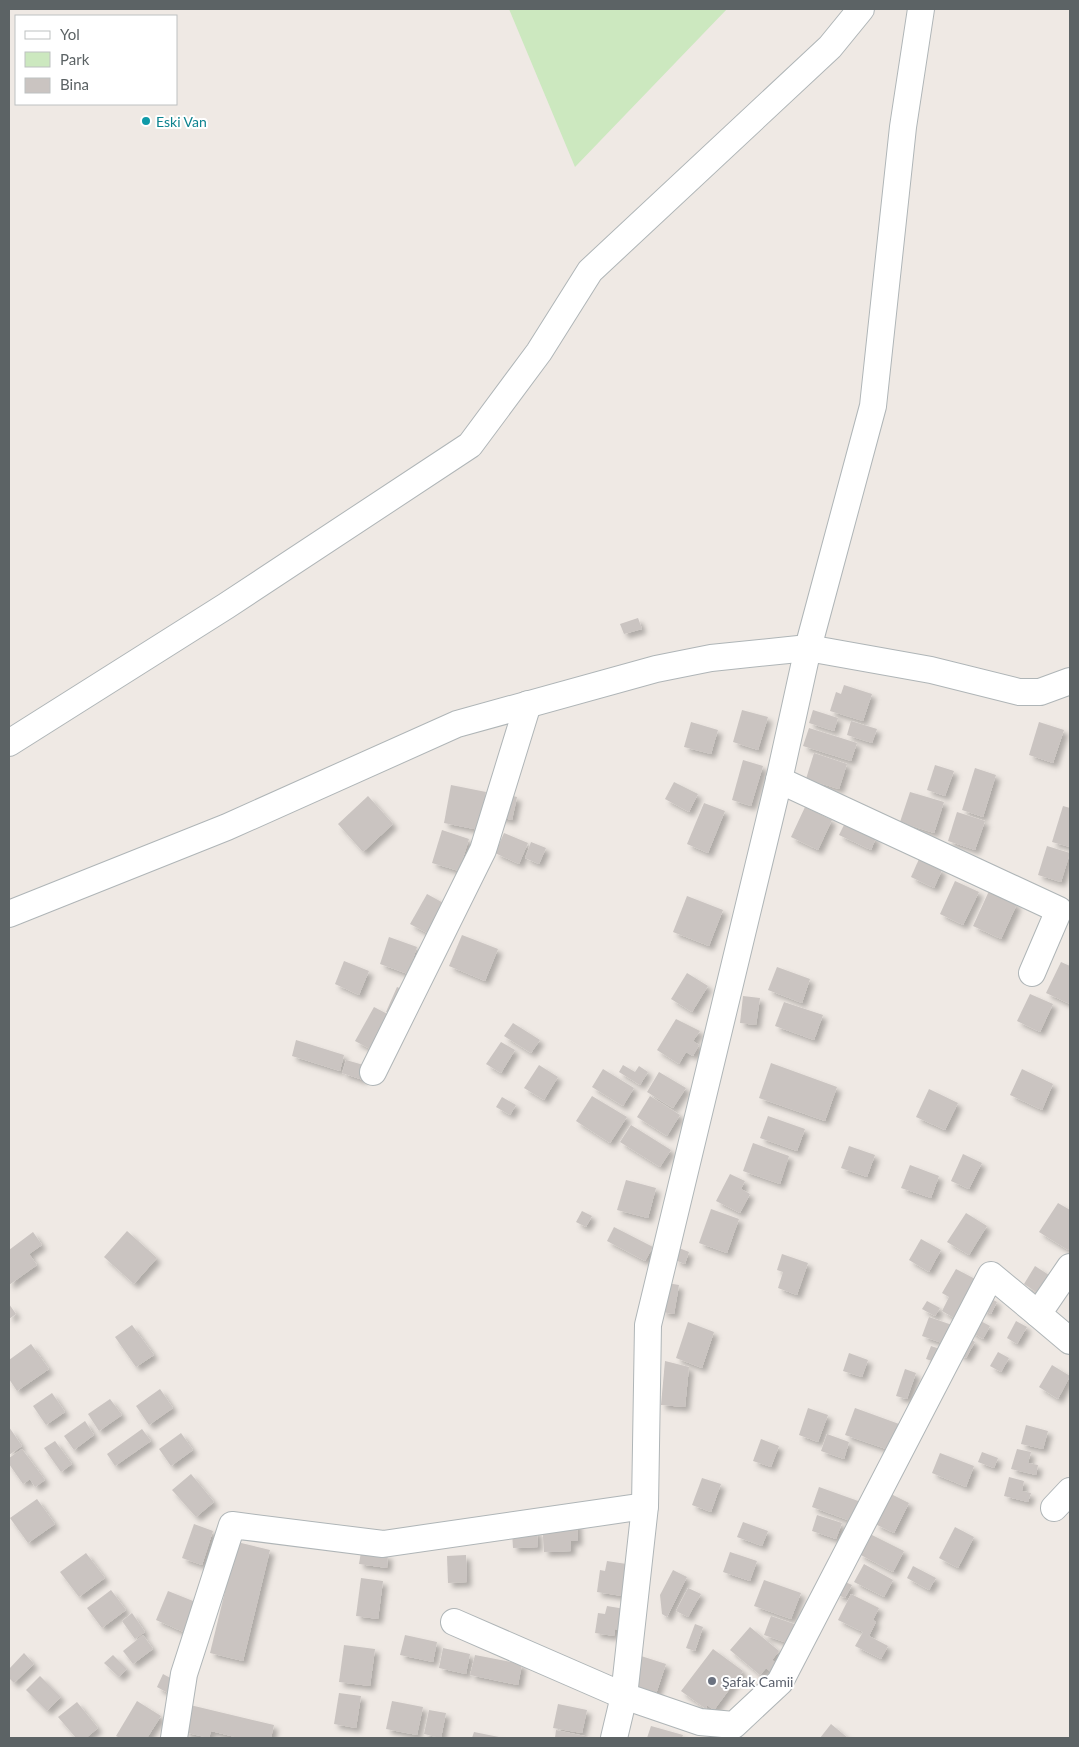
<svg xmlns="http://www.w3.org/2000/svg" width="1079" height="1747" font-family="Lato,sans-serif">
<style>
.green{fill:#cce8bf}
.building{fill:#cac4c1;filter:url(#shadow)}
.lines{fill:none;stroke-linecap:round;stroke-linejoin:round}
.minor-casing{stroke:#afb5b7;stroke-width:28}
.minor{stroke:#fff;stroke-width:26}
.culture-dot{fill:#0f9aa8;stroke:#fff;stroke-width:2}
.worship-dot{fill:#6b7280;stroke:#fff;stroke-width:2}
.labels{text-anchor:middle;dominant-baseline:central;stroke-width:4;stroke-linejoin:round;paint-order:stroke}
.culture-label{font-size:14px;fill:#0d838f;stroke:#fff;text-anchor:start}
.worship-label{font-size:14px;fill:#5b616d;stroke:#fff;text-anchor:start}
</style>
<defs>
<filter id="shadow"><feDropShadow dx="4.5" dy="4.5" stdDeviation="2.5" flood-color="#0004"/></filter>
</defs>
<rect width="100%" height="100%" fill="#efe9e4"/>
<polygon class="green" points="509,9 508,9 727,9 575,167"/>
<g class="building">
<polygon points="638,618 642,629 624,634 620,624"/>
<polygon points="844,685 872,694 863,721 830,711 836,692 841,694"/>
<polygon points="742,710 768,717 758,750 733,742"/>
<polygon points="813,710 838,718 834,731 809,723"/>
<polygon points="851,721 877,729 872,743 847,735"/>
<polygon points="691,722 718,730 711,754 684,747"/>
<polygon points="1039,722 1064,730 1053,763 1029,755"/>
<polygon points="809,728 857,743 851,761 803,746"/>
<polygon points="814,753 847,764 839,789 806,779"/>
<polygon points="743,760 763,766 751,806 732,800"/>
<polygon points="935,765 954,771 945,796 927,790"/>
<polygon points="975,768 996,775 983,817 962,810"/>
<polygon points="674,782 698,794 689,812 665,799"/>
<polygon points="451,785 486,792 479,830 444,823"/>
<polygon points="910,792 944,802 934,833 900,822"/>
<polygon points="501,793 517,797 512,820 496,816"/>
<polygon points="368,796 393,824 363,852 338,824"/>
<polygon points="704,803 725,811 708,853 687,844"/>
<polygon points="1063,806 1070,808 1070,847 1052,842"/>
<polygon points="805,807 832,820 818,850 791,837"/>
<polygon points="957,812 985,821 975,850 948,841"/>
<polygon points="845,823 876,838 871,850 839,835"/>
<polygon points="442,830 469,839 459,871 432,863"/>
<polygon points="504,833 528,843 519,864 495,853"/>
<polygon points="531,842 546,848 539,864 525,858"/>
<polygon points="1047,846 1070,853 1061,882 1038,875"/>
<polygon points="919,859 942,870 934,888 911,877"/>
<polygon points="955,881 979,892 963,925 940,914"/>
<polygon points="989,891 1017,904 1001,939 973,926"/>
<polygon points="427,894 447,905 431,935 410,924"/>
<polygon points="687,896 723,910 709,946 673,932"/>
<polygon points="462,935 498,949 485,981 449,966"/>
<polygon points="389,937 417,947 408,974 380,964"/>
<polygon points="344,961 369,971 359,995 335,984"/>
<polygon points="1061,962 1070,966 1070,1004 1046,993"/>
<polygon points="777,967 810,979 802,1003 768,990"/>
<polygon points="687,973 708,986 692,1012 671,999"/>
<polygon points="397,987 409,992 399,1017 386,1012"/>
<polygon points="1030,994 1053,1004 1040,1032 1017,1021"/>
<polygon points="743,996 760,998 756,1025 740,1023"/>
<polygon points="784,1002 823,1015 814,1040 775,1026"/>
<polygon points="374,1007 395,1018 376,1052 355,1041"/>
<polygon points="676,1019 700,1031 693,1041 699,1045 693,1056 686,1052 679,1064 657,1050"/>
<polygon points="513,1023 540,1040 531,1053 504,1036"/>
<polygon points="296,1040 344,1055 340,1071 292,1056"/>
<polygon points="501,1042 515,1050 501,1073 486,1064"/>
<polygon points="346,1060 367,1066 363,1080 342,1073"/>
<polygon points="771,1063 837,1087 825,1121 759,1098"/>
<polygon points="539,1065 558,1077 544,1100 524,1088"/>
<polygon points="623,1065 635,1072 639,1066 648,1072 640,1085 619,1072"/>
<polygon points="603,1069 634,1088 623,1106 592,1087"/>
<polygon points="1022,1069 1053,1084 1042,1110 1010,1095"/>
<polygon points="659,1072 686,1088 673,1108 647,1092"/>
<polygon points="929,1089 958,1103 945,1130 916,1117"/>
<polygon points="592,1096 627,1117 610,1143 576,1121"/>
<polygon points="650,1096 680,1115 667,1136 637,1117"/>
<polygon points="502,1097 516,1105 510,1115 496,1107"/>
<polygon points="768,1116 805,1129 797,1151 760,1138"/>
<polygon points="631,1125 671,1150 660,1167 620,1142"/>
<polygon points="753,1143 789,1156 780,1184 743,1171"/>
<polygon points="849,1146 875,1155 867,1177 841,1168"/>
<polygon points="963,1154 982,1163 969,1189 951,1181"/>
<polygon points="910,1165 939,1176 931,1198 901,1188"/>
<polygon points="730,1174 745,1181 741,1189 750,1194 740,1213 716,1201"/>
<polygon points="626,1180 656,1188 648,1218 617,1210"/>
<polygon points="1058,1203 1070,1210 1070,1246 1068,1250 1039,1232"/>
<polygon points="711,1209 739,1219 727,1253 699,1243"/>
<polygon points="582,1211 592,1216 586,1227 576,1222"/>
<polygon points="966,1213 987,1226 969,1255 947,1242"/>
<polygon points="614,1227 653,1247 645,1261 607,1241"/>
<polygon points="127,1231 157,1258 134,1284 104,1257"/>
<polygon points="33,1232 42,1245 29,1254 37,1265 9,1285 9,1250"/>
<polygon points="921,1239 941,1250 929,1272 909,1260"/>
<polygon points="679,1248 689,1252 685,1264 675,1260"/>
<polygon points="782,1254 808,1263 797,1295 778,1288 783,1272 777,1270"/>
<polygon points="1035,1266 1052,1277 1041,1295 1024,1284"/>
<polygon points="956,1269 977,1280 956,1319 942,1311 949,1297 942,1293"/>
<polygon points="667,1283 679,1285 674,1314 662,1312"/>
<polygon points="988,1297 997,1302 991,1314 981,1309"/>
<polygon points="927,1301 940,1308 935,1316 922,1309"/>
<polygon points="9,1304 16,1314 9,1319"/>
<polygon points="929,1317 952,1325 945,1344 922,1336"/>
<polygon points="975,1318 990,1326 983,1339 968,1330"/>
<polygon points="1016,1321 1027,1327 1017,1344 1007,1338"/>
<polygon points="688,1322 714,1332 702,1368 676,1358"/>
<polygon points="132,1325 154,1355 136,1367 115,1337"/>
<polygon points="965,1336 975,1342 966,1358 956,1352"/>
<polygon points="31,1344 49,1369 17,1391 9,1379 9,1360"/>
<polygon points="931,1346 940,1349 935,1362 926,1359"/>
<polygon points="998,1352 1009,1358 1001,1372 990,1366"/>
<polygon points="849,1353 868,1360 862,1377 843,1371"/>
<polygon points="665,1361 689,1367 685,1407 661,1405"/>
<polygon points="1052,1365 1070,1376 1058,1399 1039,1387"/>
<polygon points="905,1369 916,1373 907,1399 896,1396"/>
<polygon points="160,1389 173,1408 149,1425 136,1406"/>
<polygon points="52,1393 65,1412 46,1425 33,1406"/>
<polygon points="110,1399 122,1415 99,1431 88,1414"/>
<polygon points="808,1408 828,1415 818,1442 799,1435"/>
<polygon points="855,1408 899,1424 889,1450 845,1435"/>
<polygon points="85,1421 94,1435 74,1450 64,1436"/>
<polygon points="1026,1425 1048,1431 1043,1449 1021,1444"/>
<polygon points="9,1427 22,1446 9,1455"/>
<polygon points="142,1429 151,1441 115,1466 107,1454"/>
<polygon points="181,1433 193,1450 171,1466 159,1449"/>
<polygon points="827,1434 849,1442 844,1459 821,1451"/>
<polygon points="761,1439 779,1446 771,1467 753,1461"/>
<polygon points="55,1441 72,1464 61,1472 44,1448"/>
<polygon points="22,1449 45,1480 35,1487 30,1479 23,1484 9,1464 9,1458"/>
<polygon points="1017,1449 1031,1452 1028,1463 1038,1465 1036,1475 1011,1469"/>
<polygon points="982,1452 998,1458 994,1468 978,1462"/>
<polygon points="940,1453 974,1466 966,1487 932,1473"/>
<polygon points="191,1474 214,1502 196,1517 172,1490"/>
<polygon points="1009,1477 1024,1481 1022,1491 1031,1493 1028,1502 1004,1496"/>
<polygon points="702,1478 721,1484 711,1512 692,1505"/>
<polygon points="819,1487 861,1502 853,1522 812,1507"/>
<polygon points="891,1494 909,1503 894,1533 875,1524"/>
<polygon points="37,1499 55,1524 28,1543 10,1518"/>
<polygon points="817,1515 842,1523 836,1539 812,1531"/>
<polygon points="577,1521 578,1541 571,1541 571,1551 544,1552 542,1522"/>
<polygon points="743,1522 768,1531 762,1546 737,1537"/>
<polygon points="194,1524 213,1531 202,1565 182,1558"/>
<polygon points="955,1527 974,1537 958,1568 939,1558"/>
<polygon points="537,1530 538,1547 513,1548 512,1531"/>
<polygon points="870,1534 904,1551 893,1572 859,1554"/>
<polygon points="237,1542 270,1550 243,1661 210,1653"/>
<polygon points="361,1552 388,1555 387,1568 359,1564"/>
<polygon points="730,1552 757,1561 750,1581 723,1572"/>
<polygon points="86,1553 105,1578 79,1597 60,1572"/>
<polygon points="466,1555 467,1582 448,1583 447,1556"/>
<polygon points="607,1561 633,1565 622,1596 597,1592 600,1570 605,1571"/>
<polygon points="864,1564 893,1580 884,1597 854,1582"/>
<polygon points="913,1566 936,1578 929,1590 907,1578"/>
<polygon points="673,1570 687,1577 667,1617 662,1614 660,1595"/>
<polygon points="361,1578 383,1581 378,1619 356,1616"/>
<polygon points="764,1580 801,1593 791,1619 754,1606"/>
<polygon points="843,1581 852,1585 845,1598 836,1594"/>
<polygon points="688,1588 701,1594 688,1617 676,1611"/>
<polygon points="111,1590 126,1610 102,1628 87,1608"/>
<polygon points="168,1591 198,1603 186,1633 156,1620"/>
<polygon points="851,1594 879,1608 873,1620 876,1622 869,1636 888,1646 881,1659 855,1646 863,1632 838,1620"/>
<polygon points="607,1606 631,1610 628,1632 615,1629 614,1636 595,1633 598,1613 605,1614"/>
<polygon points="132,1613 145,1632 135,1639 122,1621"/>
<polygon points="771,1616 800,1626 793,1645 764,1635"/>
<polygon points="695,1624 703,1627 695,1651 686,1648"/>
<polygon points="750,1627 779,1651 772,1660 777,1664 771,1672 766,1668 760,1675 730,1650"/>
<polygon points="143,1635 153,1649 133,1664 123,1651"/>
<polygon points="405,1635 437,1642 433,1662 400,1655"/>
<polygon points="344,1645 375,1649 370,1686 339,1682"/>
<polygon points="443,1648 470,1654 466,1674 439,1668"/>
<polygon points="713,1649 743,1671 714,1710 707,1705 706,1709 681,1691"/>
<polygon points="24,1653 34,1664 14,1683 9,1678 9,1669"/>
<polygon points="113,1655 127,1669 119,1677 104,1663"/>
<polygon points="475,1655 522,1664 518,1685 470,1675"/>
<polygon points="641,1656 666,1664 656,1694 632,1687"/>
<polygon points="163,1674 174,1680 168,1693 157,1687"/>
<polygon points="40,1676 61,1697 47,1711 26,1690"/>
<polygon points="339,1693 361,1696 356,1728 334,1724"/>
<polygon points="137,1701 161,1716 147,1738 120,1738 116,1736"/>
<polygon points="392,1701 423,1707 417,1735 386,1729"/>
<polygon points="77,1702 98,1728 86,1738 76,1738 58,1717"/>
<polygon points="558,1704 587,1710 582,1733 553,1728"/>
<polygon points="190,1705 274,1725 271,1738 239,1738 211,1731 209,1738 184,1732"/>
<polygon points="429,1710 446,1713 441,1738 424,1734"/>
<polygon points="831,1724 848,1738 820,1738"/>
<polygon points="651,1726 683,1735 682,1738 647,1738"/>
<polygon points="556,1730 589,1737 588,1738 555,1738"/>
<polygon points="474,1732 499,1737 499,1738 472,1738"/>
</g>
<g class="lines">
<defs>
<g id="minor">
<polyline points="9,743 226,606 470,445 539,352 590,271 830,47 861,9"/>
<polyline points="779,780 1059,910 1032,973"/>
<polyline points="9,914 227,827 457,724 656,669 711,658 808,648 931,670 1019,692 1040,692 1070,681"/>
<polyline points="373,1072 483,850 528,704"/>
<polyline points="1038,1314 1070,1341"/>
<polyline points="1054,1508 1070,1491"/>
<polyline points="454,1622 624,1696 700,1722 734,1725 780,1682 991,1275 1038,1314 1070,1267"/>
<polyline points="174,1738 184,1674 232,1525 383,1544 645,1506"/>
<polyline points="614,1738 624,1696 645,1506 648,1325 779,780 808,648 873,406 903,127 921,9"/>
</g>
</defs>
<use href="#minor" class="minor-casing"/>
<use href="#minor" class="minor"/>
</g>
<circle class="culture-dot" cx="146" cy="121" r="5"/>
<circle class="worship-dot" cx="712" cy="1681" r="5"/>
<g class="labels">
<g class="culture-label">
<text x="156" y="121">Eski Van</text>
</g>
<g class="worship-label">
<text x="722" y="1681">Şafak Camii</text>
</g>
</g>
<rect width="1079" height="1747" fill="none" stroke="#5c6365" stroke-width="20"/>
<rect x="15" y="15" width="162" height="90" fill="#ffffff" stroke="#bec1c1"/>
<rect x="25" y="31" width="25" height="8" fill="#ffffff" stroke="#bec1c1"/>
<text x="60" y="40" font-size="15" fill="#5c6365">Yol</text>
<rect x="25" y="52" width="25" height="15" fill="#cce8bf" stroke="#bec1c1"/>
<text x="60" y="65" font-size="15" fill="#5c6365">Park</text>
<rect x="25" y="78" width="25" height="15" fill="#cac4c1" stroke="#bec1c1"/>
<text x="60" y="90" font-size="15" fill="#5c6365">Bina</text>
</svg>
